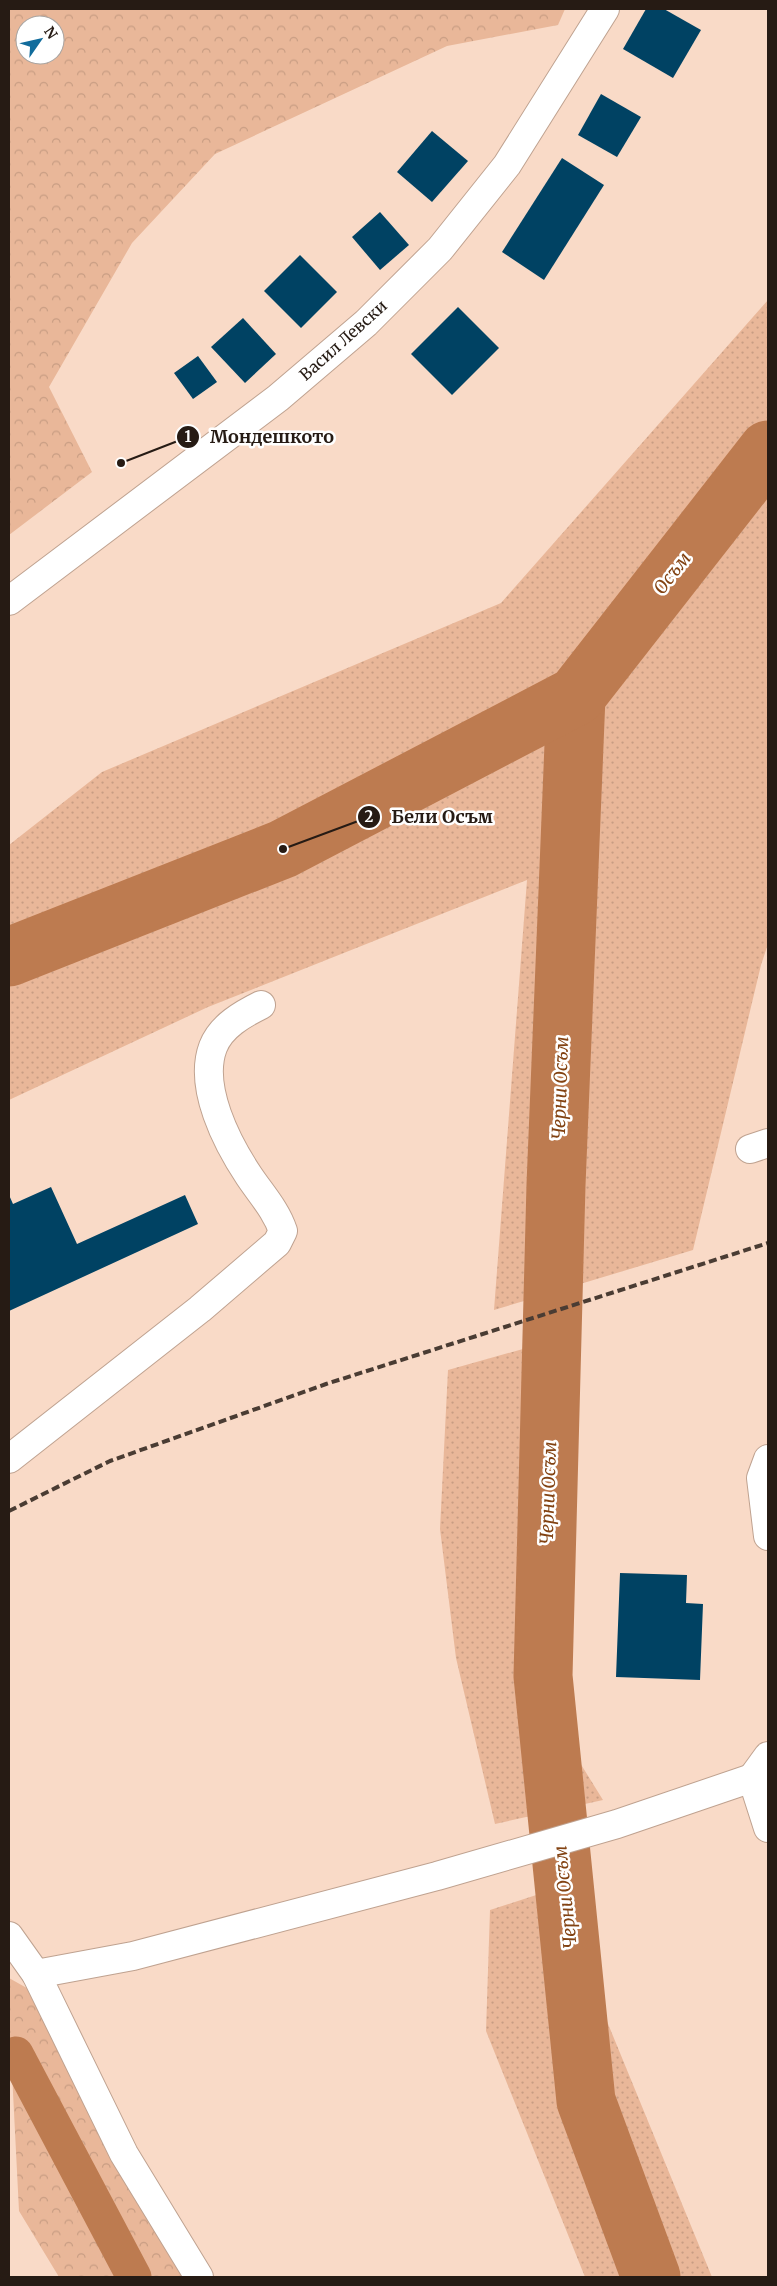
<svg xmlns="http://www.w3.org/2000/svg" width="777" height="2286" font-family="Merriweather,serif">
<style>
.grass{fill:url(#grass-dots)}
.forest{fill:url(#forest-crowns);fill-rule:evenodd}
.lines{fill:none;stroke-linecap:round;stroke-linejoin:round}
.canal{stroke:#bd7b50;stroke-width:35}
.river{stroke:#bd7b50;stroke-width:59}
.building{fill:#004263}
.minor-casing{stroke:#bfa290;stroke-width:30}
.major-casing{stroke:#bfa290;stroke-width:30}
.minor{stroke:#fff;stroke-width:28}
.major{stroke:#fff;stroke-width:28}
.rail{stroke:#4a3c33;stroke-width:4;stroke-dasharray:8 4;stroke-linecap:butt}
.labels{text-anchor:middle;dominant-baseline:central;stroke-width:5;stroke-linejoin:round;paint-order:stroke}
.street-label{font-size:16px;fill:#261b14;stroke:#fff}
.water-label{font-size:18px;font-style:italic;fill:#824212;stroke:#fff}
.leader{fill:none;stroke:#261b14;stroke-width:2}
.callout-dot{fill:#261b14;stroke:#fff;stroke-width:2}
.mark-label{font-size:15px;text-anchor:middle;font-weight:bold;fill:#fff}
.callout-label{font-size:18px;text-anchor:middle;font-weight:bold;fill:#261b14;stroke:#fff;stroke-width:5;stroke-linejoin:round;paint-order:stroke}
</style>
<defs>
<pattern id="grass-dots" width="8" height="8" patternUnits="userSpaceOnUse" patternTransform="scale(1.25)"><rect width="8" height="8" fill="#e9b799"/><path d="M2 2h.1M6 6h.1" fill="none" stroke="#c89d83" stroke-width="1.8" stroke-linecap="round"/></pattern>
<pattern id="forest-crowns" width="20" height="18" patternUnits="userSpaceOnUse" patternTransform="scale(1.25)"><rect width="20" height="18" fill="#e9b799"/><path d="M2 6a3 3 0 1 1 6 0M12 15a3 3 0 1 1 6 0" fill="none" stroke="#c89d83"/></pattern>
</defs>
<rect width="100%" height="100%" fill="#f9dac7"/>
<g class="grass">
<polygon points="768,300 768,944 761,965 693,1250 494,1310 527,880 208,1007 9,1100 9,845 102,772 501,603"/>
<polygon points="537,1345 522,1517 564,1737 603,1800 495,1824 456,1658 440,1529 448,1370"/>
<polygon points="582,1880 604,2014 712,2277 585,2277 486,2031 490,1910"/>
</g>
<g class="forest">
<path d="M9,9H565L558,25L447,46L215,154L132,243L49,387L92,472L9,535ZM25,25H55V55H25Z"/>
<polygon points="9,1978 64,2009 203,2277 59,2277 19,2211 11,2053 9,2050"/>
</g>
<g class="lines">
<polyline class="canal" points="16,2054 134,2277"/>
<g class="river">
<polyline points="576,696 556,1185 543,1676 586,2101 651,2277"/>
<polyline points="9,957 283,849 576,696 768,450"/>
</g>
</g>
<g class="building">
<polygon points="646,9 664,9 701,30 673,78 623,49"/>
<polygon points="601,94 641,117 617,157 578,135"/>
<polygon points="432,131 468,161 432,202 397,172"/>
<polygon points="562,158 604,185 544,280 502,252"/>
<polygon points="380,212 409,245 380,270 352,237"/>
<polygon points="300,255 337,292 301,328 264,291"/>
<polygon points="458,307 499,348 452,395 411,354"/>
<polygon points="243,318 276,354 245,383 211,347"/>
<polygon points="198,356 217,382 193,399 174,373"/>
<polygon points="51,1187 77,1244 185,1195 198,1224 9,1311 9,1195 13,1204"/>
<polygon points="620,1573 687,1575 686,1603 703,1604 700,1680 616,1677"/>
</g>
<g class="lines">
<defs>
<g id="minor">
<polyline points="750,1149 768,1143"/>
<path d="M9,1459L200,1309L277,1243L283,1231C276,1210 261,1194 249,1176C227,1143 198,1087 213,1047C221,1026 243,1014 261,1005"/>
<polyline points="768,1459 761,1478 768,1536"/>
<polyline points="752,1778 768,1828"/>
<polyline points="752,1778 768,1756"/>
<polyline points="9,1936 36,1974 124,2154 199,2277"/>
<polyline points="36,1974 133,1956 437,1876 617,1824 752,1778"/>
</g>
<polyline id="major" points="9,601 278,398 366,323 440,249 507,165 605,9"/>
</defs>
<use href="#minor" class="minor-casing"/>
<use href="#major" class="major-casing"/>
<use href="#minor" class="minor"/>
<use href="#major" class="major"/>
<polyline class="rail" points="9,1511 110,1461 326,1384 768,1243"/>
</g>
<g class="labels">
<g class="street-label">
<text transform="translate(343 340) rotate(-42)">Васил Левски</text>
</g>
<g class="water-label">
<text transform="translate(672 573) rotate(-52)">Осъм</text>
<text transform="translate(560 1088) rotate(-88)">Черни Осъм</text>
<text transform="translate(548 1493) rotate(-88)">Черни Осъм</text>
<text transform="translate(565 1897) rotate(-96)">Черни Осъм</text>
</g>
</g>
<path class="leader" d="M121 463L188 437M283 849L369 817"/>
<g class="callout-dot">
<circle cx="121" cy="463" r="5"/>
<circle cx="283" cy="849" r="5"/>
<circle cx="188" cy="437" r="12"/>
<circle cx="369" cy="817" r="12"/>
</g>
<g class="mark-label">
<text x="188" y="442">1</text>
<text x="369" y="822">2</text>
</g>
<g class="callout-label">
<text x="272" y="443">Мондешкото</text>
<text x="442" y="823">Бели Осъм</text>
</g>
<rect width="777" height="2286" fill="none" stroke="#261b14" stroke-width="20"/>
<g transform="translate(40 40) rotate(56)"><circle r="24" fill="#ffffff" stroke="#a8a4a1"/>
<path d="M0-4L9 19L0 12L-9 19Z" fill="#116c9c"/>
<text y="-8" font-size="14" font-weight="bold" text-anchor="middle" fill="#261b14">N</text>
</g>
</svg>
